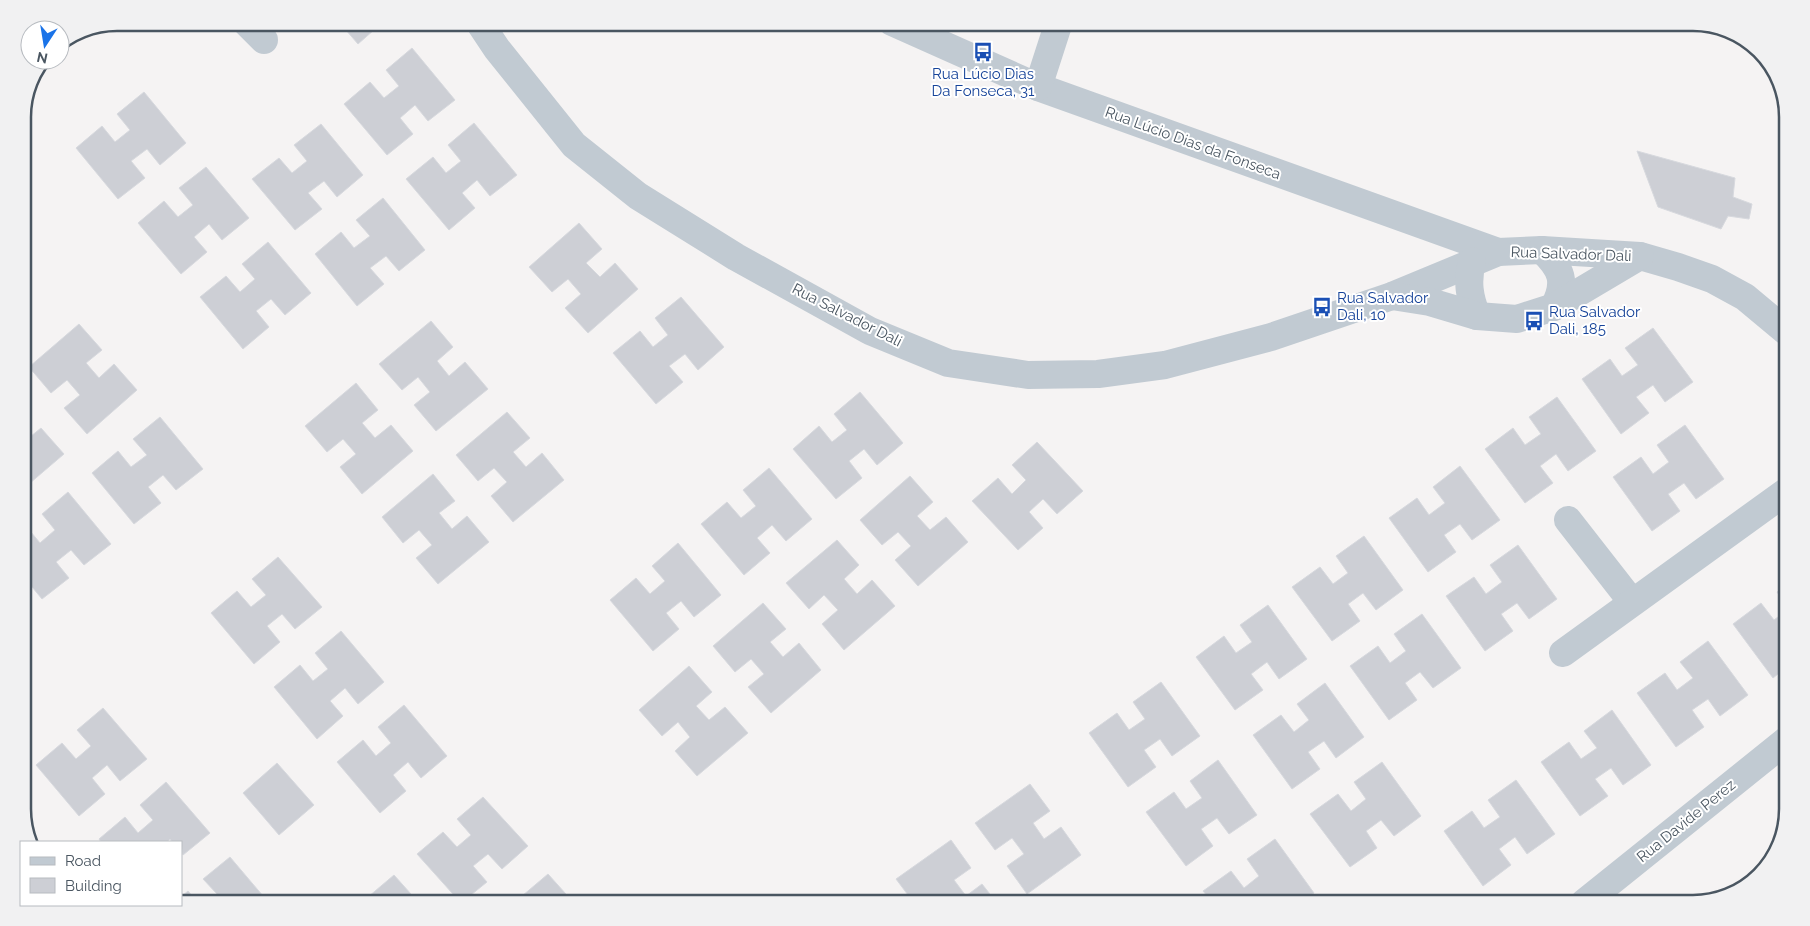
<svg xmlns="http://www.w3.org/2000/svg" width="1810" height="926" font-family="Raleway,sans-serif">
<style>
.building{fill:#cdcfd5;stroke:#d7d9de}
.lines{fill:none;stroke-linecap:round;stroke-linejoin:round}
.minor{stroke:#c1cad2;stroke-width:28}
.labels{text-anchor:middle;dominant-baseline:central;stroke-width:4;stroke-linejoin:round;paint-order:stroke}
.transit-label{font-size:15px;fill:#164399;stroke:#fff;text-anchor:start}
.street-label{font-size:15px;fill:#4a5661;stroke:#fff}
.rim{fill:none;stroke:#4a5661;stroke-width:2.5}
</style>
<rect width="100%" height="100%" fill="#f5f3f3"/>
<g class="building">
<polygon points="339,22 383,22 358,44"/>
<polygon points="412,48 455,100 428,121 415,105 400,118 413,134 387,155 344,104 370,82 384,98 399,86 386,70"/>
<polygon points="144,92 186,143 160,165 147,149 131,161 145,178 118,199 76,148 102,126 115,142 130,130 117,114"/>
<polygon points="474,123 517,175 490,196 477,180 462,193 475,208 449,230 406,179 433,157 446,173 461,161 448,145"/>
<polygon points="321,124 363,175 337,197 324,181 308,193 322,209 295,230 252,179 279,158 292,173 307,161 294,145"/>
<polygon points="1637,151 1735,178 1733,197 1752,204 1749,219 1728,216 1721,229 1658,207"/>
<polygon points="206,167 249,218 222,240 209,224 194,237 207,252 181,274 138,223 164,201 178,217 193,205 179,188"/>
<polygon points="383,198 425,250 399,271 386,256 370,268 384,284 357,306 315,254 341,232 354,248 370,236 356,220"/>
<polygon points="579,223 602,249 586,263 600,277 615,263 638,289 588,333 565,308 581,294 568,279 552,292 529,267"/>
<polygon points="268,242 311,293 285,315 271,299 256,311 269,327 243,349 200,297 226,276 240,292 255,279 242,264"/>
<polygon points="681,297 724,347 698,370 685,354 669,366 683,382 656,404 613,353 640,331 653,347 668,335 655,318"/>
<polygon points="431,321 453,347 437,361 449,376 465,362 488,389 436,431 414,405 430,392 418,377 402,390 379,364"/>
<polygon points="79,324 102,350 86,363 99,378 114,364 137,390 87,434 64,408 80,395 67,380 51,393 29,367"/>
<polygon points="1653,328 1693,382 1665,402 1653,385 1636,397 1649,413 1621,434 1582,379 1610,359 1622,376 1638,365 1625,348"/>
<polygon points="356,383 378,410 362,423 375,438 391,425 413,451 362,494 340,467 356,454 343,439 327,452 305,426"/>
<polygon points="860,392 903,443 877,465 864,449 849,461 862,478 836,499 793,449 819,426 832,442 847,430 834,414"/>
<polygon points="1557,397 1596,451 1568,471 1556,454 1540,466 1553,483 1525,503 1485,449 1513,428 1525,445 1541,434 1529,417"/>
<polygon points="23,407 28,413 23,418"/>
<polygon points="507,412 530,438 513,452 526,467 542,453 564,480 513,522 491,496 507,482 494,468 478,481 456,455"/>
<polygon points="160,417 203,469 176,490 163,475 148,487 161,503 134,524 92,473 118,451 131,467 147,455 133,439"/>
<polygon points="1685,425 1724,479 1696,499 1684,483 1668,494 1680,511 1652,531 1613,477 1641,457 1653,474 1669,462 1657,445"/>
<polygon points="41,428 64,454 23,489 23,439 25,441"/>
<polygon points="1037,442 1083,491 1057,514 1043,499 1029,512 1043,528 1018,550 972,501 998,478 1012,494 1026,480 1012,465"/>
<polygon points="1460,466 1500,520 1472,540 1460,524 1444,535 1456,552 1428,572 1389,518 1417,498 1429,515 1445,503 1433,487"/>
<polygon points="769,468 812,519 786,541 772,525 757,538 770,553 744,575 701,524 727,502 741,518 756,506 743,490"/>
<polygon points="433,474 455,501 439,513 452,529 467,516 489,542 438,584 416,558 432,545 419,530 403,543 382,517"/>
<polygon points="910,476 933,502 917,516 930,530 946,517 968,542 918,586 895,560 911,546 898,532 882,545 860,520"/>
<polygon points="68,492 111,544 84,565 71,550 56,562 69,578 42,599 23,576 23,529 26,526 40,543 55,530 42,514"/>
<polygon points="1364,536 1403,590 1376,610 1363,593 1348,604 1360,621 1332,641 1292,587 1320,567 1333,584 1348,573 1336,556"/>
<polygon points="837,540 859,565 844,579 857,594 872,580 895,606 844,650 822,624 838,610 824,595 809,609 786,583"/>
<polygon points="678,543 721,595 694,617 681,601 666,613 679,629 653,651 610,600 636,578 650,594 665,581 652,566"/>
<polygon points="1518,545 1557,599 1529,619 1517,603 1501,614 1513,631 1485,651 1446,596 1474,577 1486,594 1502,582 1490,565"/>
<polygon points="278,557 322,607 295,629 282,614 267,626 280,642 254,664 211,613 237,591 251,607 266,595 252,579"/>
<polygon points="1787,585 1787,606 1777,592"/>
<polygon points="763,603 786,629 770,642 783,657 799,643 821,670 771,713 748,687 764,674 751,659 735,672 713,646"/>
<polygon points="1761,603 1774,620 1787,610 1787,667 1773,678 1733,624"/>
<polygon points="1268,605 1307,659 1279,679 1267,662 1251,674 1263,690 1235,710 1196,657 1224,636 1236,653 1252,642 1240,625"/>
<polygon points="1422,614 1461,668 1433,688 1420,672 1405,683 1417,700 1389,720 1350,666 1378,646 1390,663 1406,651 1394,634"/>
<polygon points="341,631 384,682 358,704 345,688 330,701 343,716 317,739 274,687 300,665 313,681 328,669 315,653"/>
<polygon points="1708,641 1748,695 1720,716 1708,699 1692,710 1704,727 1676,747 1637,693 1665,673 1677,690 1693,678 1680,662"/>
<polygon points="689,666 712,692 696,706 709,720 725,707 748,733 697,776 675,751 690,737 678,722 662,736 639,710"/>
<polygon points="1161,682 1200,736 1172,756 1160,739 1144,750 1156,767 1128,787 1089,733 1117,713 1129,730 1145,719 1133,702"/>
<polygon points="1325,683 1364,737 1336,758 1324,741 1308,752 1320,769 1292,789 1253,735 1281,715 1294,732 1309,720 1297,704"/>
<polygon points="404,705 447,756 421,778 408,762 393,775 406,791 380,813 337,762 363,740 376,756 391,743 378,727"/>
<polygon points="103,708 147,759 120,781 107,765 92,778 105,794 79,816 36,765 62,743 76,759 91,746 77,730"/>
<polygon points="1612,710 1651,765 1623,785 1611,768 1595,779 1608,796 1580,816 1541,762 1569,742 1581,759 1597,748 1584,731"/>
<polygon points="1218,760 1257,815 1229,834 1217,818 1201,829 1213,846 1186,866 1146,812 1174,792 1186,809 1202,798 1190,781"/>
<polygon points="1382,762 1421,816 1394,836 1381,820 1366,831 1377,848 1350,867 1310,814 1338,794 1351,811 1366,799 1354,782"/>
<polygon points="277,763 314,805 279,835 243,793"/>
<polygon points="1516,780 1555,834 1527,854 1515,837 1499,849 1511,865 1483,886 1444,831 1472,811 1484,828 1500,817 1488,800"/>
<polygon points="166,782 210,833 183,855 181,842 172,842 170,839 167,842 101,842 99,839 125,817 138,833 153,820 140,805"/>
<polygon points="1030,784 1050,811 1033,823 1044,839 1061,827 1081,855 1027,894 1007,866 1024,854 1012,838 995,850 975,823"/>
<polygon points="483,797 528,846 502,869 488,854 473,866 487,882 461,903 417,854 443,832 457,847 471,835 457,819"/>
<polygon points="1275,839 1314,893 1300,903 1279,903 1274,896 1265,903 1213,903 1203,891 1231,871 1244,888 1259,876 1247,859"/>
<polygon points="951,840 971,868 954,880 966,896 982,884 997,903 940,903 933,895 922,903 914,903 896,879"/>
<polygon points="230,857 269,903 206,903 217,894 203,879"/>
<polygon points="548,874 574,903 529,903 522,896"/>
<polygon points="394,875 419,903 374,903 368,897"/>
<polygon points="188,891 198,903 181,903 181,897"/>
<polygon points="871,897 876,903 863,903"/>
</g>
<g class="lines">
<g class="minor">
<polyline points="246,22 264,40"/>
<polyline points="479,22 497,49 574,145 638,196 736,257 870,331 948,363 1028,375 1098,374 1165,365 1271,337 1392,296 1498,252 1542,250 1640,256 1678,267 1712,279 1745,297 1787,332"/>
<polyline points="892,22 1038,87 1498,252"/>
<polyline points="1038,87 1059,22"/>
<path d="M1542,250C1562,269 1567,282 1554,307"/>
<path d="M1472,261C1467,281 1469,297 1477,316"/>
<polyline points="1392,296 1430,302 1477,316 1517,319 1554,307 1640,256"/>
<polyline points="1568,520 1632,602"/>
<polyline points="1563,653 1787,491"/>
<polyline points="1584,903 1787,740"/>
</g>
</g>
<defs>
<symbol id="bus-bare" viewBox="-9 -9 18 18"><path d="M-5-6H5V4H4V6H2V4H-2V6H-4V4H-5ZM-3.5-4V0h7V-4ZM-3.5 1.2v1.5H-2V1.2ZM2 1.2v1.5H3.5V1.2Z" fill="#1a4fb4" stroke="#fff" stroke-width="2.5" paint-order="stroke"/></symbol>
</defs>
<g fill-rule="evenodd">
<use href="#bus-bare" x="969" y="38" width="28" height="28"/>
<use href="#bus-bare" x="1308" y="293" width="28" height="28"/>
<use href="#bus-bare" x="1520" y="307" width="28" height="28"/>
</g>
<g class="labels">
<g class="transit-label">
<text x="983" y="74" text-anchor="middle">Rua Lúcio Dias<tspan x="983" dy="17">Da Fonseca, 31</tspan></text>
<text x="1337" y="298">Rua Salvador<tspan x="1337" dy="17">Dali, 10</tspan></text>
<text x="1549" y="312">Rua Salvador<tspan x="1549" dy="17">Dali, 185</tspan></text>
</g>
<g class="street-label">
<text transform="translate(1193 143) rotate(20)">Rua Lúcio Dias da Fonseca</text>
<text transform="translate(1571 254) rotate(2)">Rua Salvador Dali</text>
<text transform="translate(847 315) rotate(27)">Rua Salvador Dali</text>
<text transform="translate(1686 821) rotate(-39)">Rua Davide Perez</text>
</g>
</g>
<path d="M0 0H1810V926H0ZM117 31H1693A86 86 0 0 1 1779 117V809A86 86 0 0 1 1693 895H117A86 86 0 0 1 31 809V117A86 86 0 0 1 117 31Z" fill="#f1f1f2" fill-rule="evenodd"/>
<path class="rim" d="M117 31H1693A86 86 0 0 1 1779 117V809A86 86 0 0 1 1693 895H117A86 86 0 0 1 31 809V117A86 86 0 0 1 117 31Z"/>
<rect x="20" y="841" width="162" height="65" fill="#ffffff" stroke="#b7bbc0"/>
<rect x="30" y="857" width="25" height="8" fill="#c1cad2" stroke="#b7bbc0"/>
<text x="65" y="866" font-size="15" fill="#4a5661">Road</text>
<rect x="30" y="878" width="25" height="15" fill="#cdcfd5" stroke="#b7bbc0"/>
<text x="65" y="891" font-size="15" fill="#4a5661">Building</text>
<g transform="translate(45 45) rotate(192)"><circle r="24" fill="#ffffff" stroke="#b7bbc0"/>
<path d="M0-4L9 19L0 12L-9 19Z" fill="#1a73e8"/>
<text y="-8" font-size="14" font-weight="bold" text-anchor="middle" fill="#4a5661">N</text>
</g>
</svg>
